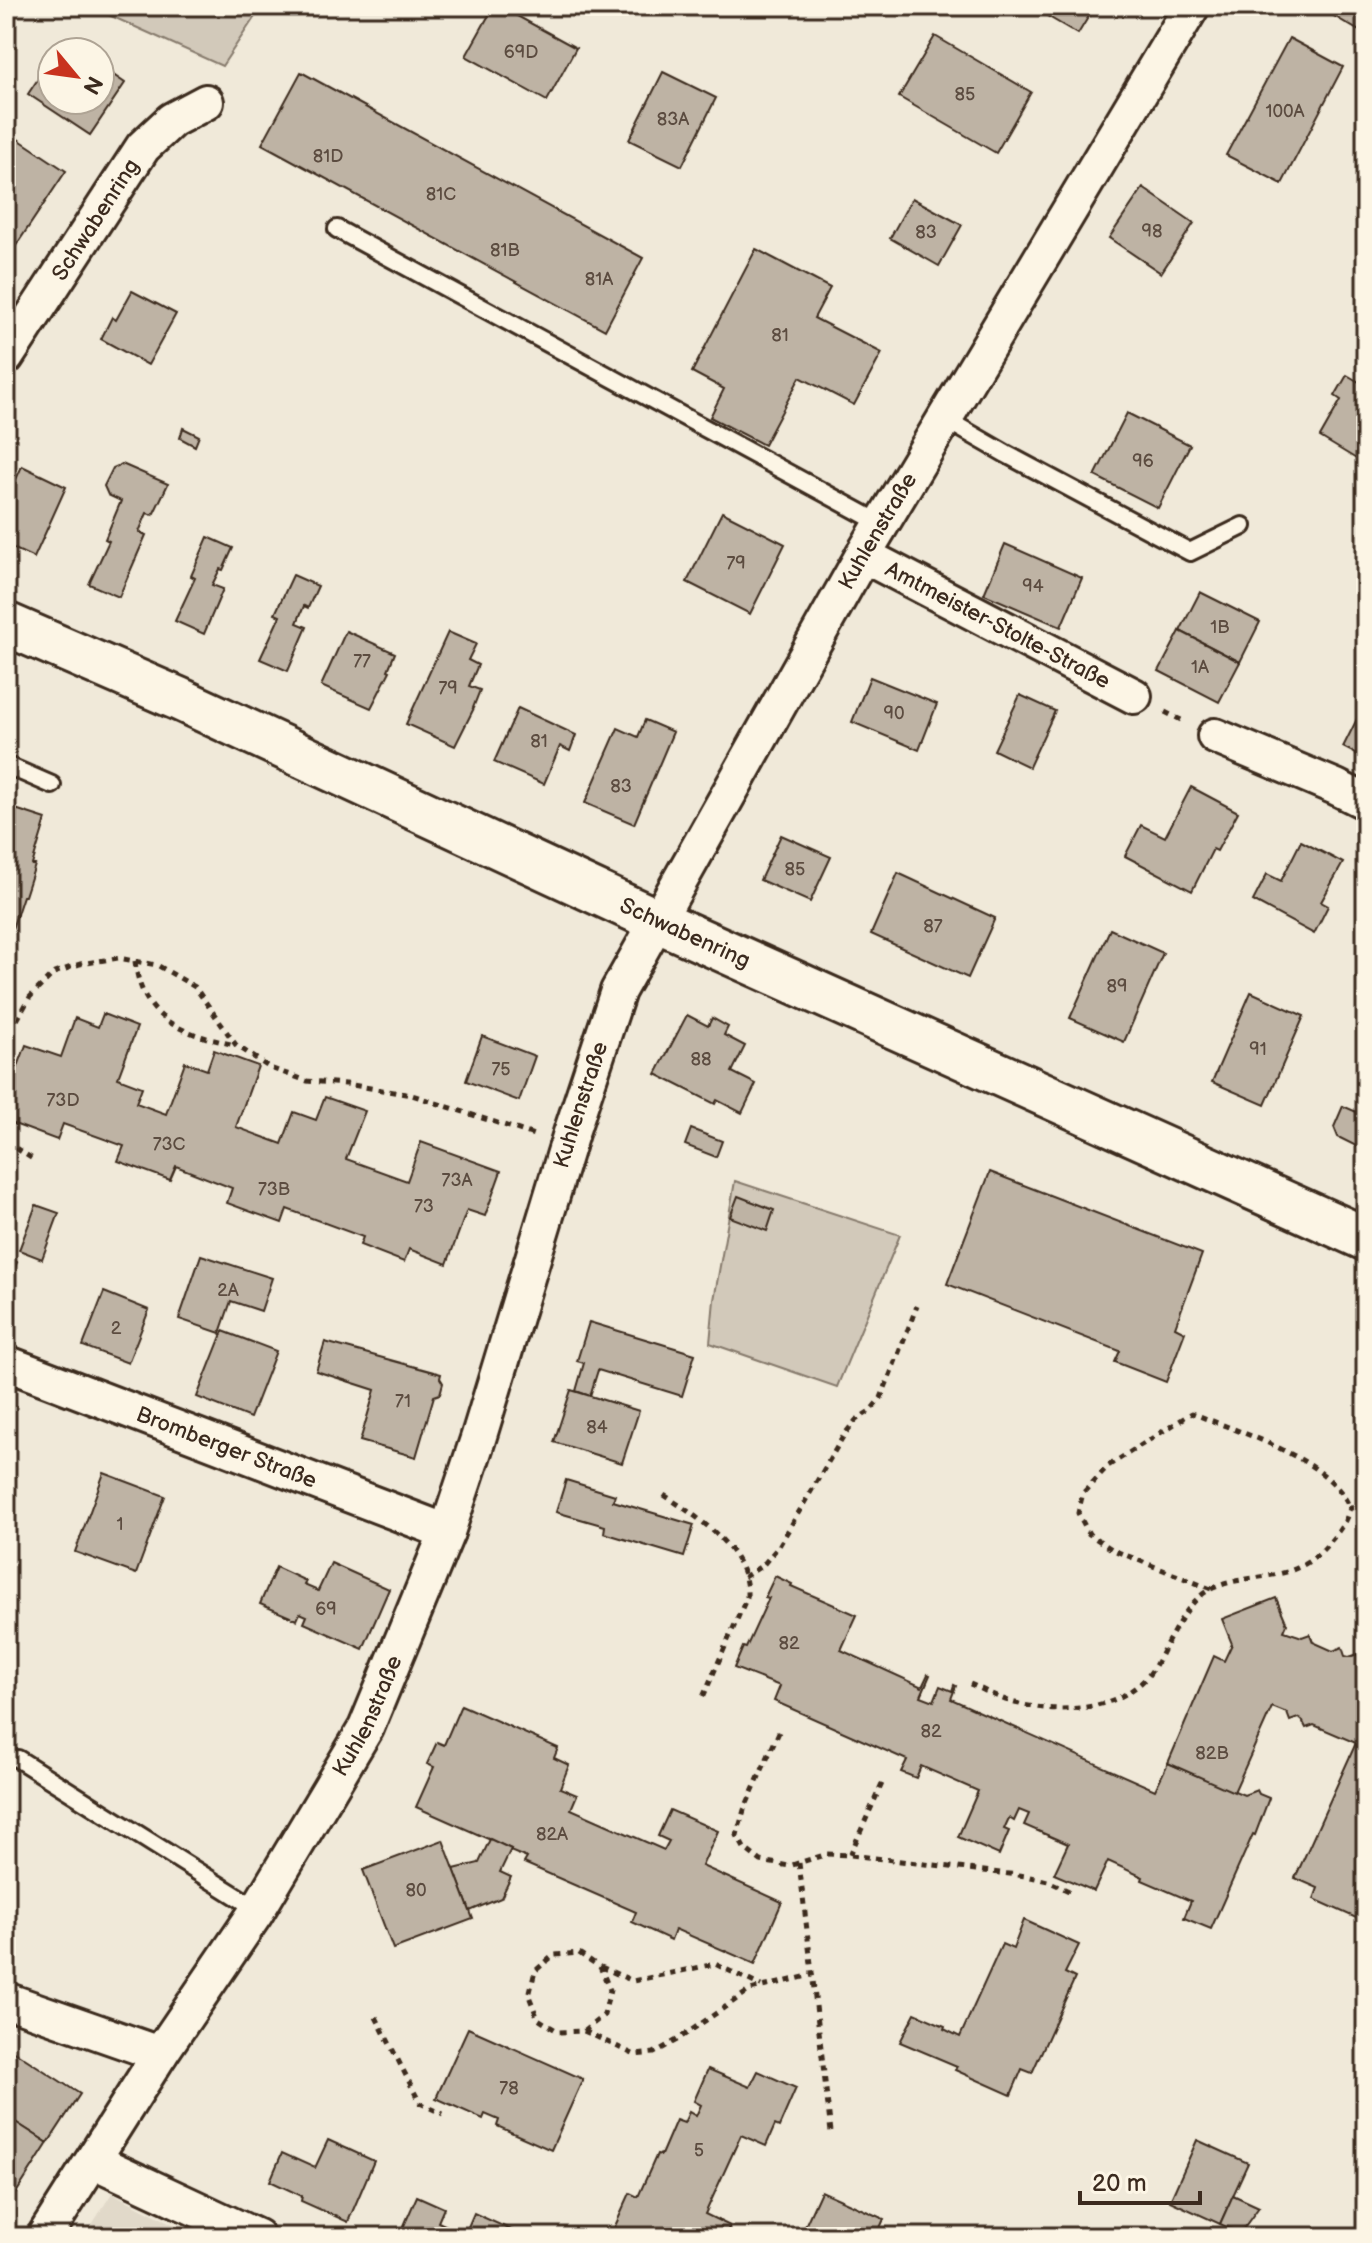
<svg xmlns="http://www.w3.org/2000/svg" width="1372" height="2243" font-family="'Balsamiq Sans',sans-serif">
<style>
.built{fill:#e1d9c9}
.green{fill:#d2c9ba;stroke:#867a6c;stroke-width:2}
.building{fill:#beb3a4;stroke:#3b2a1e;stroke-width:2}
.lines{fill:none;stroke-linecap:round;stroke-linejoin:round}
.service-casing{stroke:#3b2a1e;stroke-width:22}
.minor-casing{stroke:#3b2a1e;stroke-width:40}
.tertiary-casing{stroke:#3b2a1e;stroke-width:48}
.path{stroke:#3b2a1e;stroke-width:5;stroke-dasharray:6 6;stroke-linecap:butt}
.service{stroke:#fcf5e5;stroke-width:16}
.minor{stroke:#fcf5e5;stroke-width:34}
.tertiary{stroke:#fcf5e5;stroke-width:42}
.labels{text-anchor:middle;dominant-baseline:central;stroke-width:7;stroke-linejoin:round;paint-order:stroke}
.number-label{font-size:18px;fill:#5c4c40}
.street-label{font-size:22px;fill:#3b2a1e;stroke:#fcf5e5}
</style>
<rect width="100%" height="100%" fill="#f0e9d9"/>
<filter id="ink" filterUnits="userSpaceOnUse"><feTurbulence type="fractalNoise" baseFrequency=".0125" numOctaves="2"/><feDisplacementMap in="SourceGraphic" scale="16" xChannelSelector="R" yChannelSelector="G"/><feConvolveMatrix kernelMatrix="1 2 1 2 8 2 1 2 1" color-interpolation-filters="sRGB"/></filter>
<g filter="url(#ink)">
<polygon class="built" points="112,2193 198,2237 84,2237"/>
<g class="green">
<polygon points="89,6 262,6 222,66"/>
<polygon points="735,1181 900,1235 837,1387 710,1343 714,1300"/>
</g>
<g class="building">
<polygon points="494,6 499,6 576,48 547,101 466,56"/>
<polygon points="1030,6 1095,6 1078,34"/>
<polygon points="1317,6 1366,6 1366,35"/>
<polygon points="935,36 1031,92 996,153 899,97"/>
<polygon points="1289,38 1343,67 1282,184 1226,155"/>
<polygon points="52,58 52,100 100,100 100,66 125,83 90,135 28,94"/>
<polygon points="301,72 643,258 605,330 262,144"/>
<polygon points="663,72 716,98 682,166 629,140"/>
<polygon points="6,131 66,171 13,250 6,245"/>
<polygon points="1143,188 1194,223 1161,273 1109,238"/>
<polygon points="912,198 962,225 939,266 890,238"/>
<polygon points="756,249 830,288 814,318 882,353 854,405 800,377 764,445 710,417 724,389 692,372"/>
<polygon points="132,291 176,314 148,365 101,339 112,317 116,320"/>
<polygon points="1347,375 1366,386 1366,458 1363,463 1320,437 1341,400 1335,396"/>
<polygon points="1127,413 1190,445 1158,508 1095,476"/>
<polygon points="183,428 199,436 195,446 180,438"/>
<polygon points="122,464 168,484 153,515 147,513 139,532 146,535 119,597 89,584 109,541 105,539 121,501 108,495 104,486 113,468"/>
<polygon points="22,466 66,487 34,558 6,545 6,493 9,495"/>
<polygon points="722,512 785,544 750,614 687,582"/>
<polygon points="208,537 233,548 223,570 220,569 212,585 223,589 204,634 175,621 195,578 191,576"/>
<polygon points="1005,544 1082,578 1061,627 984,594"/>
<polygon points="293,575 318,586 308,608 304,606 297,623 307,627 288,671 260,659 280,616 275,614"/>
<polygon points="1200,592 1260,622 1240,662 1180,631"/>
<polygon points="346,631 395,653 388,670 390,671 371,708 321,686"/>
<polygon points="1180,631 1240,662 1219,702 1159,671"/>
<polygon points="448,632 476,644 468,660 478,665 469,686 480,690 473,708 474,708 455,746 406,724"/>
<polygon points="870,677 937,704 919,750 852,722"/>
<polygon points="1020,695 1055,711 1029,767 994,750"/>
<polygon points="1366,701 1366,759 1343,747"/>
<polygon points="518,708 576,735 570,751 560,746 544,784 494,762"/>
<polygon points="645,720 673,732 634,824 585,803 618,728 638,737"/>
<polygon points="1191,787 1238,812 1217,851 1213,849 1192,891 1125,856 1141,825 1165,837"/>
<polygon points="6,806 46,819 32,865 35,865 25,896 23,896 12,929 6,927"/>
<polygon points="781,835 831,857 810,902 760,880"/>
<polygon points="1301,841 1343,863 1321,902 1328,906 1314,934 1253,901 1267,874 1281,881"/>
<polygon points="898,873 995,918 968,978 871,934"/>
<polygon points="1110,929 1163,953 1124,1042 1070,1018"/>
<polygon points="1251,992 1304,1016 1265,1105 1212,1082"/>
<polygon points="103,1014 137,1027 118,1078 142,1087 136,1103 166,1114 185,1062 207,1070 214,1050 258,1066 236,1127 282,1144 294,1112 316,1120 325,1097 365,1111 346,1159 407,1181 421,1142 501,1171 485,1216 467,1210 447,1264 409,1249 404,1262 360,1245 363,1237 287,1209 282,1223 227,1203 232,1188 176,1166 170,1180 118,1161 124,1146 63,1124 57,1140 6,1121 6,1099 26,1045 61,1057 75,1018 98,1027"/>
<polygon points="687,1015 708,1026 712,1018 728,1027 724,1035 745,1046 732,1072 756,1084 742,1113 717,1100 715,1104 656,1074"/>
<polygon points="482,1036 535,1056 519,1101 466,1081"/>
<polygon points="1366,1103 1366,1151 1338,1137 1334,1127 1343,1106 1361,1114"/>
<polygon points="691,1129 722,1141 716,1157 685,1145"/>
<polygon points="990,1172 1202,1254 1175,1327 1185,1332 1166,1382 1115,1362 1120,1351 947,1284"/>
<polygon points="738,1196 774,1210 767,1231 730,1217"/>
<polygon points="36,1205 59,1213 42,1259 19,1250"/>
<polygon points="6,1254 10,1256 8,1259 17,1262 10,1281 6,1280"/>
<polygon points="201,1255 272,1278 261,1311 231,1301 220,1333 179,1319"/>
<polygon points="104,1292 149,1310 128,1363 83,1346"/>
<polygon points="589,1322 695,1354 682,1396 598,1370 590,1396 576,1391 584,1363 577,1361"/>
<polygon points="223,1331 276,1351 250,1418 197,1397"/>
<polygon points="325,1342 441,1374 440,1378 443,1383 440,1394 434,1396 416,1457 360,1441 375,1390 316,1371"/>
<polygon points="571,1390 639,1411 622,1463 554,1442"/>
<polygon points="104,1473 165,1496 136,1574 75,1552"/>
<polygon points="566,1480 615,1495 613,1501 694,1525 684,1557 604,1533 605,1526 556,1512"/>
<polygon points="331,1563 389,1589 363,1649 304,1623 307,1616 300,1613 297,1620 260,1604 276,1567 306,1581 304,1585 318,1591"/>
<polygon points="775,1576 792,1584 791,1586 857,1615 841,1650 922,1687 928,1674 930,1675 921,1696 934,1701 940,1686 952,1691 954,1685 956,1686 951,1699 1155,1790 1168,1763 1244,1795 1257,1790 1259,1794 1269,1798 1255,1835 1253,1834 1211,1929 1184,1918 1191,1901 1142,1880 1143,1877 1108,1861 1094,1891 1054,1874 1068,1844 1024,1825 1029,1814 1019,1810 1014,1821 1009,1818 1004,1829 1009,1831 999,1855 958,1837 978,1791 921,1766 916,1778 901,1772 907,1760 774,1701 780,1686 734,1668 743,1647 746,1648 769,1598 765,1597"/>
<polygon points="1276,1598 1287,1624 1284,1631 1302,1637 1310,1634 1313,1642 1333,1651 1342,1647 1345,1656 1349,1657 1358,1654 1361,1663 1366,1665 1365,1922 1314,1899 1318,1888 1295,1878 1356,1743 1314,1725 1306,1728 1302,1720 1298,1718 1290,1721 1287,1713 1272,1707 1234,1792 1168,1763 1214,1656 1224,1661 1232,1644 1222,1619"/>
<polygon points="461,1705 558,1748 554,1758 569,1765 560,1788 577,1795 571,1809 664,1850 669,1841 658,1836 670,1810 718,1831 702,1866 782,1902 755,1964 675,1929 671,1940 632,1922 636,1912 524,1863 527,1858 510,1851 511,1849 416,1807 434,1767 427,1764 437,1742 444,1745"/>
<polygon points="490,1839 511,1849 500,1872 511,1877 501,1898 470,1911 454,1869 479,1863"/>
<polygon points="443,1840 473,1919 393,1949 363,1870"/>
<polygon points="1024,1920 1079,1945 1065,1973 1075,1978 1032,2073 1022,2069 1011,2095 955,2070 957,2066 900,2042 915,2013 945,2026 944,2029 960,2037 1002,1944 1013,1949"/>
<polygon points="468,2028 583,2079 551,2150 497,2126 499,2120 485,2114 483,2119 436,2098"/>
<polygon points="12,2050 80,2094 48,2143 6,2116 6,2059"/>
<polygon points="708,2069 750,2087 758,2071 796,2088 779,2127 775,2125 766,2146 741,2135 705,2214 730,2226 724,2237 610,2237 630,2193 638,2197 657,2154 661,2155 676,2120 684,2123 689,2112 696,2116 701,2105 694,2101"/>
<polygon points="6,2116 48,2143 16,2193 6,2186"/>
<polygon points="328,2140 374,2161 348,2222 301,2201 302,2196 270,2181 282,2153 315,2168"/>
<polygon points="1197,2140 1248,2163 1220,2224 1170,2201"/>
<polygon points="821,2191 884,2219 876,2237 800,2237"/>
<polygon points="1233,2195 1259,2207 1240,2233 1220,2224"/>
<polygon points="417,2196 444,2208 438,2222 465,2234 474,2213 527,2237 399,2237"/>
</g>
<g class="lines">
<defs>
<g id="service">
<polyline points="337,229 882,524"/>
<polyline points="945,419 1006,454 1190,552 1243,526"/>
<polyline points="6,765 52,785"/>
<polyline points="18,1759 257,1909"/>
</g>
<g id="minor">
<path id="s1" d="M6,357L143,147L172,120L206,102"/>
<path id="s2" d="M863,555L1134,696"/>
<polyline points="1215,736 1336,787 1366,802"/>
<path id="s3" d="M6,1363L447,1532"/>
<polyline points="6,2000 160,2054"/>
<polyline points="94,2161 257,2237"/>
<path id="s4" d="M44,2237L160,2054L255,1914L366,1728L447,1532L478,1439L571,1133L618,991L863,555L1192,6"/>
</g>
<g id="tertiary">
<path id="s5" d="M6,624L179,699L658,921L1366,1239"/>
</g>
</defs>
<use href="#service" class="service-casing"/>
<use href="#minor" class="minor-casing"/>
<use href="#tertiary" class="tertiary-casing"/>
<g class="path">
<polyline points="1165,712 1185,722"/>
<path d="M135,961C142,1022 183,1033 235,1045"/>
<polyline points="6,1054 16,1022 30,997 54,973 80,964 118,958 157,965 195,987 236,1045 270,1068 307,1081 346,1084 412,1095 534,1135"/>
<polyline points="6,1142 36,1161"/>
<path d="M664,1495C699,1518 749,1550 747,1597L703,1697"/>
<polyline points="744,1577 763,1565 779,1546 844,1435 856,1420 870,1411 881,1398 917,1306"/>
<path d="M1211,1589L1113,1550L1089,1534L1078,1513L1083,1493L1108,1466L1192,1413C1238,1432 1330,1458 1350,1508"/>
<path d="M970,1684C984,1690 1000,1699 1015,1703C1058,1714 1115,1712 1147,1677C1155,1668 1160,1656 1166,1645C1178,1625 1189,1600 1211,1589C1256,1569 1291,1587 1328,1544C1338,1533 1346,1522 1350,1508L1366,1507"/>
<polyline points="779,1732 744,1810 737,1835 744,1848 761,1861 789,1866 827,1854 850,1855 1026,1876 1048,1881 1069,1891"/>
<polyline points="850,1855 884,1779"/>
<polyline points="799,1863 831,2132"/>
<polygon points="579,1953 600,1967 610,1990 604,2015 584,2031 559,2032 538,2019 529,1996 535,1971 554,1955"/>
<polyline points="601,1967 633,1981 715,1964 761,1986"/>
<polyline points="376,2017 420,2103 443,2114"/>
<polyline points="584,2031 635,2055 654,2053 677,2040 750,1990 812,1975"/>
</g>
<use href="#service" class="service"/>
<use href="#minor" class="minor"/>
<use href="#tertiary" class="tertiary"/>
</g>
</g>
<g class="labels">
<g class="number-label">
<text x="521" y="52">69D</text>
<text x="965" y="94">85</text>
<text x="1285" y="111">100A</text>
<text x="673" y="119">83A</text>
<text x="328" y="156">81D</text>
<text x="441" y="194">81C</text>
<text x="1152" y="231">98</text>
<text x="926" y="232">83</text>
<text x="505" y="250">81B</text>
<text x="599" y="279">81A</text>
<text x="780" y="335">81</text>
<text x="1143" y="461">96</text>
<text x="736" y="563">79</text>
<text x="1033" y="586">94</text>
<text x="1220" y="627">1B</text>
<text x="362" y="661">77</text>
<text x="1200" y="667">1A</text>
<text x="448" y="688">79</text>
<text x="894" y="713">90</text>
<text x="539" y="741">81</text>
<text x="621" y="786">83</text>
<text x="795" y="869">85</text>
<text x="933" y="926">87</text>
<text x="1117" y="986">89</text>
<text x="1258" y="1049">91</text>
<text x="701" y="1059">88</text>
<text x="501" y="1069">75</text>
<text x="63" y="1100">73D</text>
<text x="169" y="1144">73C</text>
<text x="457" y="1180">73A</text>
<text x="274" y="1189">73B</text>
<text x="424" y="1206">73</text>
<text x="228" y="1290">2A</text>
<text x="116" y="1328">2</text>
<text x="403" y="1401">71</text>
<text x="597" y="1427">84</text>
<text x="120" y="1524">1</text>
<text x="326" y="1609">69</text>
<text x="789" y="1643">82</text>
<text x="931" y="1731">82</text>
<text x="1212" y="1753">82B</text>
<text x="552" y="1834">82A</text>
<text x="416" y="1890">80</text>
<text x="509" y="2088">78</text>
<text x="699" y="2150">5</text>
</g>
<g class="street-label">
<text stroke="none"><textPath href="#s1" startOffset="164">Schwabenring</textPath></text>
<text stroke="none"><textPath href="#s4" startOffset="1910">Kuhlenstraße</textPath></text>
<text stroke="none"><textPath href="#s2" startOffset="152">Amtmeister-Stolte-Straße</textPath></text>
<text stroke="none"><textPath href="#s5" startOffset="746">Schwabenring</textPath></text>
<text stroke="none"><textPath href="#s4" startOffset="1262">Kuhlenstraße</textPath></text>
<text stroke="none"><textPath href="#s3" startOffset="236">Bromberger Straße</textPath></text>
<text stroke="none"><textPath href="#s4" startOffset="614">Kuhlenstraße</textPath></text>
</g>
</g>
<rect width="1372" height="2243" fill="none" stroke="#fcf5e5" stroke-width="32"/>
<rect x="16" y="16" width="1340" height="2211" fill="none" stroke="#3b2a1e" stroke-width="3" filter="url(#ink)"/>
<g transform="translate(76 76) rotate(119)"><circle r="38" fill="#fcf5e5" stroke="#afa495" stroke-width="2"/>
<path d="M0-6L14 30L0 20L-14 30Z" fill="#c8321e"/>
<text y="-12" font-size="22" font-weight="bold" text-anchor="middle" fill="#3b2a1e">N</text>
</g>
<path d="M1080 2191v12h120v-12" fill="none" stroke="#3b2a1e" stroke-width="4"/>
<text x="1092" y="2191" font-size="24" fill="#3b2a1e" stroke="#fcf5e5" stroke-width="6" paint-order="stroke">20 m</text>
</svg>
